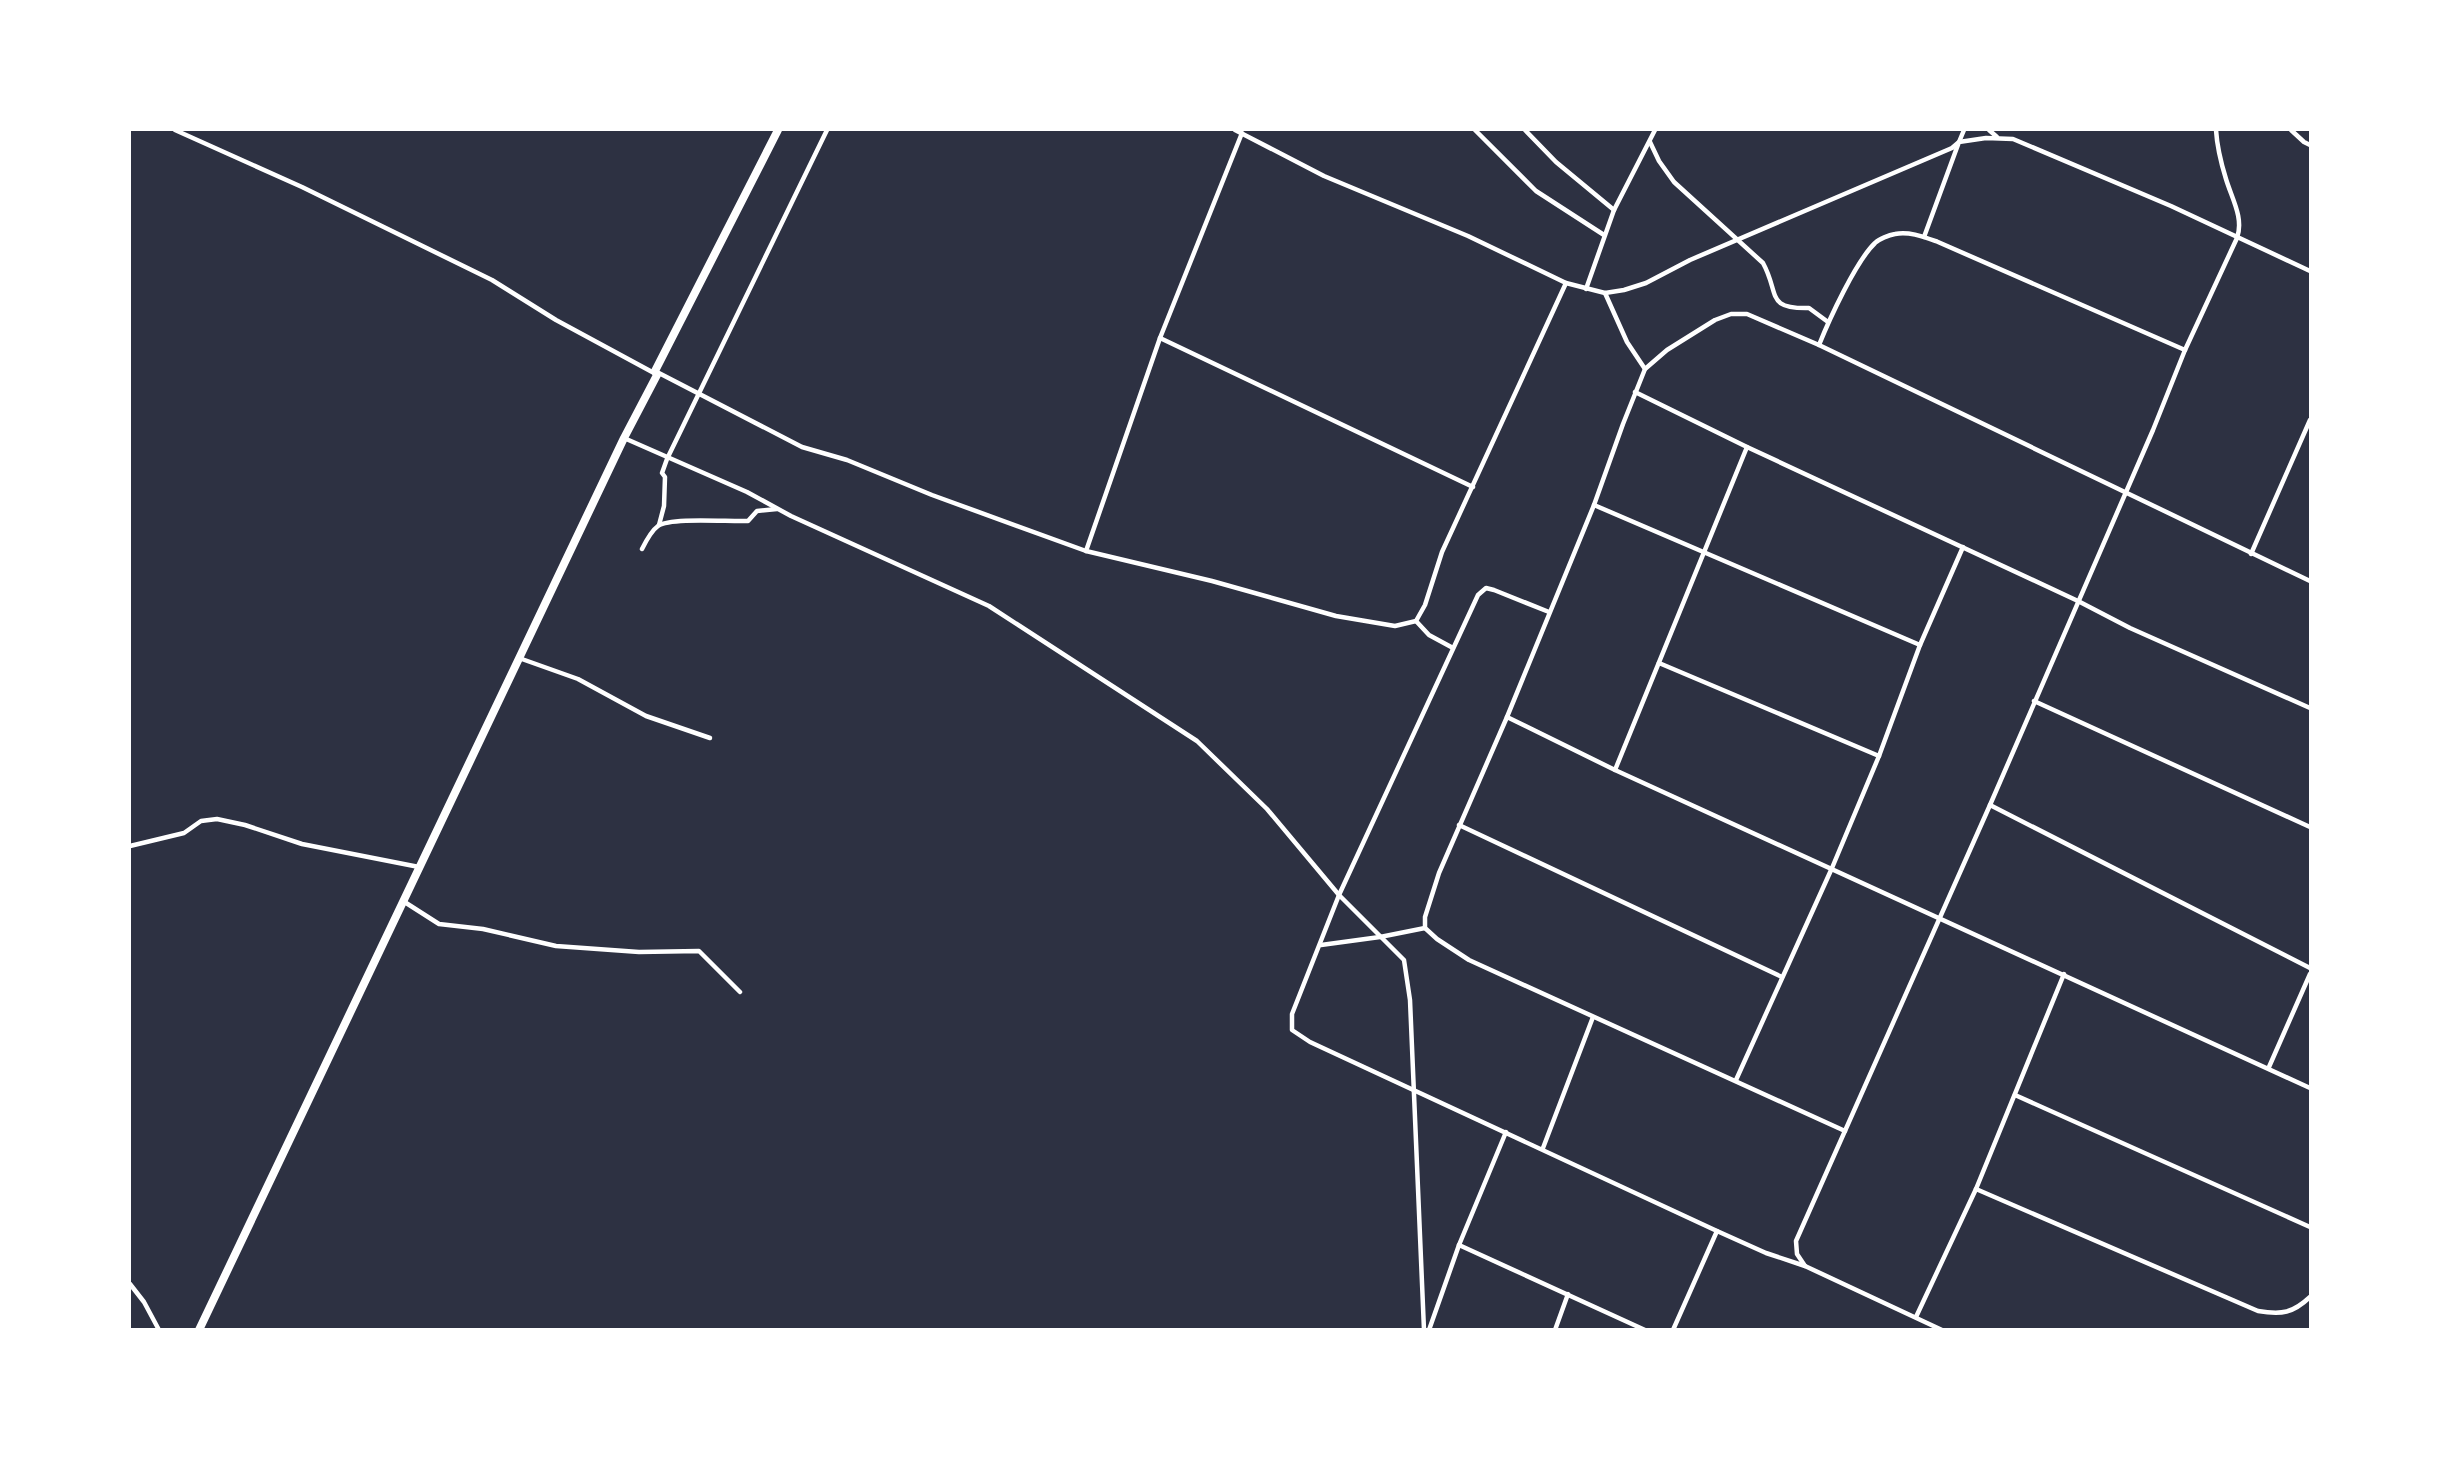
<svg xmlns="http://www.w3.org/2000/svg" width="2440" height="1459" font-family="'Zilla Slab',serif">
<style>
.lines{fill:none;stroke-linecap:round;stroke-linejoin:round}
.minor{stroke:#fff;stroke-width:4.5}
.trunk{stroke:#fff;stroke-width:8}
</style>
<rect width="100%" height="100%" fill="#2d3142"/>
<g class="lines">
<g class="minor">
<polyline points="175,130 302,187 492,280 556,320 654,373"/>
<polyline points="1235,130 1324,176 1468,236 1566,283 1605,293 1624,290 1646,283 1690,260 1952,148 1959,142 1964,130"/>
<polyline points="1475,130 1536,191 1604,235"/>
<polyline points="1525,130 1556,162 1614,210"/>
<polyline points="1989,130 1997,137"/>
<polyline points="2291,130 2304,142 2310,145"/>
<path d="M1650,142L1659,161L1674,182L1763,263C1780,294 1765,309 1809,308L1828,322"/>
<polyline points="1924,237 1959,142 1986,138 2013,139 2171,206 2310,271"/>
<polyline points="1586,289 1614,210 1655,130"/>
<polyline points="1605,293 1627,342 1645,369"/>
<polyline points="1160,338 1473,487"/>
<path d="M1819,345C1829,320 1856,261 1875,243C1879,239 1889,235 1895,234C1909,231 1924,237 1938,242L2185,350"/>
<polyline points="655,371 802,447 847,460 932,495 1086,551 1212,581 1336,616 1395,626 1416,621 1425,605 1442,552 1566,283"/>
<polyline points="1635,392 1747,447 2078,601 2130,628 2310,708"/>
<polyline points="624,438 747,492 791,516 989,606 1197,741 1267,809 1339,895 1404,960 1410,1000 1424,1330"/>
<polyline points="1594,505 1920,645"/>
<polyline points="659,525 664,506 665,477 662,473 667,459 827,130"/>
<path d="M642,549C646,541 651,531 658,526C671,517 730,522 748,521L757,511L777,509"/>
<polyline points="1086,551 1160,338 1242,133"/>
<polyline points="2251,554 2310,420"/>
<polyline points="1549,612 1494,590 1486,588 1478,595 1339,895 1292,1014 1292,1030 1310,1042 1717,1231 1766,1253 1805,1266"/>
<polyline points="1416,621 1429,635 1453,648"/>
<polyline points="519,658 578,679 646,716 710,738"/>
<polyline points="1659,663 1879,756"/>
<polyline points="2034,701 2310,827"/>
<polyline points="1507,717 1615,770 2310,1088"/>
<polyline points="1615,770 1747,447"/>
<polyline points="1990,805 2310,968"/>
<polyline points="1459,825 1782,977"/>
<polyline points="130,846 184,833 201,821 217,819 245,825 302,844 419,867"/>
<polyline points="403,901 439,924 483,929 556,946 639,952 699,951 740,992"/>
<polyline points="1321,945 1380,937 1425,928"/>
<polyline points="2269,1067 2310,974"/>
<polyline points="1736,1080 1832,868 1879,756 1920,645 1963,547"/>
<polyline points="2015,1095 2310,1227"/>
<polyline points="1845,1131 1469,960 1437,939 1425,928 1425,917 1439,873 1507,717 1594,505 1623,424 1645,369 1667,350 1715,320 1731,314 1747,314 1819,345 2310,581"/>
<polyline points="1543,1148 1593,1017"/>
<path d="M1976,1189L2258,1311C2282,1315 2293,1313 2310,1297"/>
<polyline points="1459,1245 1645,1330"/>
<polyline points="130,1284 144,1302 159,1330"/>
<polyline points="1916,1317 1976,1189 2064,974"/>
<polyline points="1429,1330 1459,1245 1506,1132"/>
<polyline points="1555,1330 1568,1294"/>
<polyline points="1673,1330 1717,1231"/>
<path d="M1942,1330L1805,1266L1797,1254L1796,1241L1990,805L2153,430L2185,350L2237,238C2244,218 2232,199 2226,179C2221,163 2217,146 2216,130"/>
</g>
<polyline class="trunk" points="199,1330 624,438 657,375 655,371 778,130"/>
</g>
<rect width="2440" height="1459" fill="none" stroke="#ffffff" stroke-width="262"/>
</svg>
